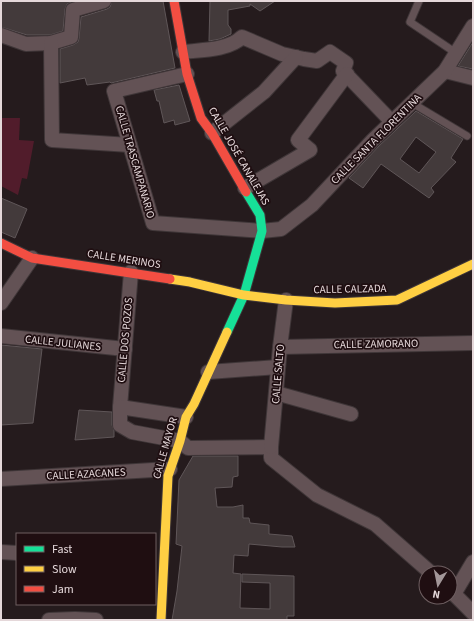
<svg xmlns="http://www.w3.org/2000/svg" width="474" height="621" font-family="'Source Sans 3',sans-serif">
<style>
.green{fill:#511c2b}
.building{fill:#433a3b;stroke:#5f5658;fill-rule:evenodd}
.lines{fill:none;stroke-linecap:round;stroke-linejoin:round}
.lane-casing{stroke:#3f3638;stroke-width:9}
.street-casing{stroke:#3f3638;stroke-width:16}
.fast-casing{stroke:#3f3638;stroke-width:11}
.slow-casing{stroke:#3f3638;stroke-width:11}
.jam-casing{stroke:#3f3638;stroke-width:11}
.lane{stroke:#635255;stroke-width:7}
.street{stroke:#635255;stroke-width:14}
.fast{stroke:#16e098;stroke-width:9}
.slow{stroke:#ffcf43;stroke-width:9}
.jam{stroke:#f24e42;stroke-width:9}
.labels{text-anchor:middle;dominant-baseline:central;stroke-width:3.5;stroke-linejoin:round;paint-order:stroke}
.street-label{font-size:11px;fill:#e5d8da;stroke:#1f0e11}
</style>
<rect width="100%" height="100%" fill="#251b1d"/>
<polygon class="green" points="2,118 20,118 19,140 34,141 27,179 22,178 18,195 1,186"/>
<g class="building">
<polygon points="1,1 74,1 67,4 65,9 63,31 50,35 27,35 1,27"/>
<polygon points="112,1 163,1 175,68 111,83 110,82 87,85 85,78 60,83 60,49 73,45 78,42 79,38 81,17 107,9 110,7"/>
<polygon points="210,1 275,1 260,11 250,4 250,6 228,10 228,25 231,29 231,34 220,39 209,41"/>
<polygon points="473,42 473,69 458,66"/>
<polygon points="179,85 190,121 175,125 174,120 164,123 159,101 157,101 154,90"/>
<path d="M416,111L463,139L451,158L456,162L431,188L434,192L429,198L381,164L363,188L349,178L379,146ZM416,137L436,152L419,173L400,159Z"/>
<polygon points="1,198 27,209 15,238 1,232"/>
<polygon points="1,345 42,349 33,423 1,425"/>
<polygon points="79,410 112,412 112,425 114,430 114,437 75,440"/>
<polygon points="193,456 238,456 238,476 233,477 232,487 215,488 217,507 233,507 243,505 243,518 249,518 250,523 269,525 269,534 292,536 295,547 282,547 249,544 248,556 234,555 233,573 241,574 240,608 270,609 270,583 242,582 242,574 294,576 294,616 287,616 287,620 172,620 177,591 182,546 176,544 179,480"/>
</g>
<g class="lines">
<defs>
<g id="lane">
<polyline points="419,1 410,22 456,53"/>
<polyline points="412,103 467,136"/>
</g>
<g id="street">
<polyline points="1,35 26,44 51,43 71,37 73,10 104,1"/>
<polyline points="51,43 52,140 130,145"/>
<path d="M183,52C202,50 229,50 242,37L282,54L304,59L317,61L330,52L346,63L343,71L392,122"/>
<polyline points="445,71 473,78"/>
<polyline points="187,74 114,91 153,223 262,231 281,229 312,205 373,140 445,71 473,26"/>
<polyline points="212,133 264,92 296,57"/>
<polyline points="245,188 310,150 298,140 347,74"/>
<polyline points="1,303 32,258"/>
<polyline points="1,336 125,349"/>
<polyline points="280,347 473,343"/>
<polyline points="208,372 278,367"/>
<polyline points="276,393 351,414"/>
<polyline points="120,407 131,272"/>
<polyline points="186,417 120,407 120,425 132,432 180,441 188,448 271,447 271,458 317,495 375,524 431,573"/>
<polyline points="271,447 280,347 286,300"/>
<polyline points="1,479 170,469"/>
<polyline points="1,552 17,553"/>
<polyline points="450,590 473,613"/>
<polyline points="454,594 473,562"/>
<polyline points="49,620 75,619 96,620"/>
</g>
<polyline id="fast" points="227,332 244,295 262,231 260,215 246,192"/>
<g id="slow">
<polyline points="170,279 190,282 244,295 286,300 335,303 397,300 473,264"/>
<polyline points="161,620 168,476 180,441 186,417 194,404 227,332"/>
</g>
<g id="jam">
<polyline points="174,1 187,74 201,118 212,133 246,192"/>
<polyline points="1,243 32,258 170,279"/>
</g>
</defs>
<use href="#lane" class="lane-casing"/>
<use href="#street" class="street-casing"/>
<use href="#fast" class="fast-casing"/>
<use href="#slow" class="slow-casing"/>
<use href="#jam" class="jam-casing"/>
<use href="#lane" class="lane"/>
<use href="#street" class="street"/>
<use href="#fast" class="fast"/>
<use href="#slow" class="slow"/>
<use href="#jam" class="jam"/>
</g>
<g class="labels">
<g class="street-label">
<text transform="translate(376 139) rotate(-45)">CALLE SANTA FLORENTINA</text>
<text transform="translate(239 156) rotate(60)">CALLE JOSÉ CANALEJAS</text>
<text transform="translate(135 162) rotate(74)">CALLE TRASCAMPANARIO</text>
<text transform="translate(124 259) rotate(9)">CALLE MERINOS</text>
<text transform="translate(350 289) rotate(-1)">CALLE CALZADA</text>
<text transform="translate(125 340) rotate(-85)">CALLE DOS POZOS</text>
<text transform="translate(63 343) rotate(6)">CALLE JULIANES</text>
<text transform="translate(376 344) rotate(-1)">CALLE ZAMORANO</text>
<text transform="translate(278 374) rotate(-85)">CALLE SALTO</text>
<text transform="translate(165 448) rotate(-74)">CALLE MAYOR</text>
<text transform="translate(86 474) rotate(-3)">CALLE AZACANES</text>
</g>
</g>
<rect width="474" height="621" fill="none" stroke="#e5d8da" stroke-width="4"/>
<rect x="16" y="533" width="140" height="72" fill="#1f0e11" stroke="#6e5f61"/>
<rect x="24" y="546" width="20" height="6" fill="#16e098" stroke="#6e5f61"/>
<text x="52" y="553" font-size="12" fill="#e5d8da">Fast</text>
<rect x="24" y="566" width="20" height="6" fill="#ffcf43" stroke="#6e5f61"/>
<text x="52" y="573" font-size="12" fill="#e5d8da">Slow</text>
<rect x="24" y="586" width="20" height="6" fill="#f24e42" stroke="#6e5f61"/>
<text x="52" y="593" font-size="12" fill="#e5d8da">Jam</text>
<g transform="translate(438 585) rotate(190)"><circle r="19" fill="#1f0e11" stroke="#6e5f61"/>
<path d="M0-3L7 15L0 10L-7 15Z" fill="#a29698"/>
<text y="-6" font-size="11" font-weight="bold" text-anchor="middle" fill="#e5d8da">N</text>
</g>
</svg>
